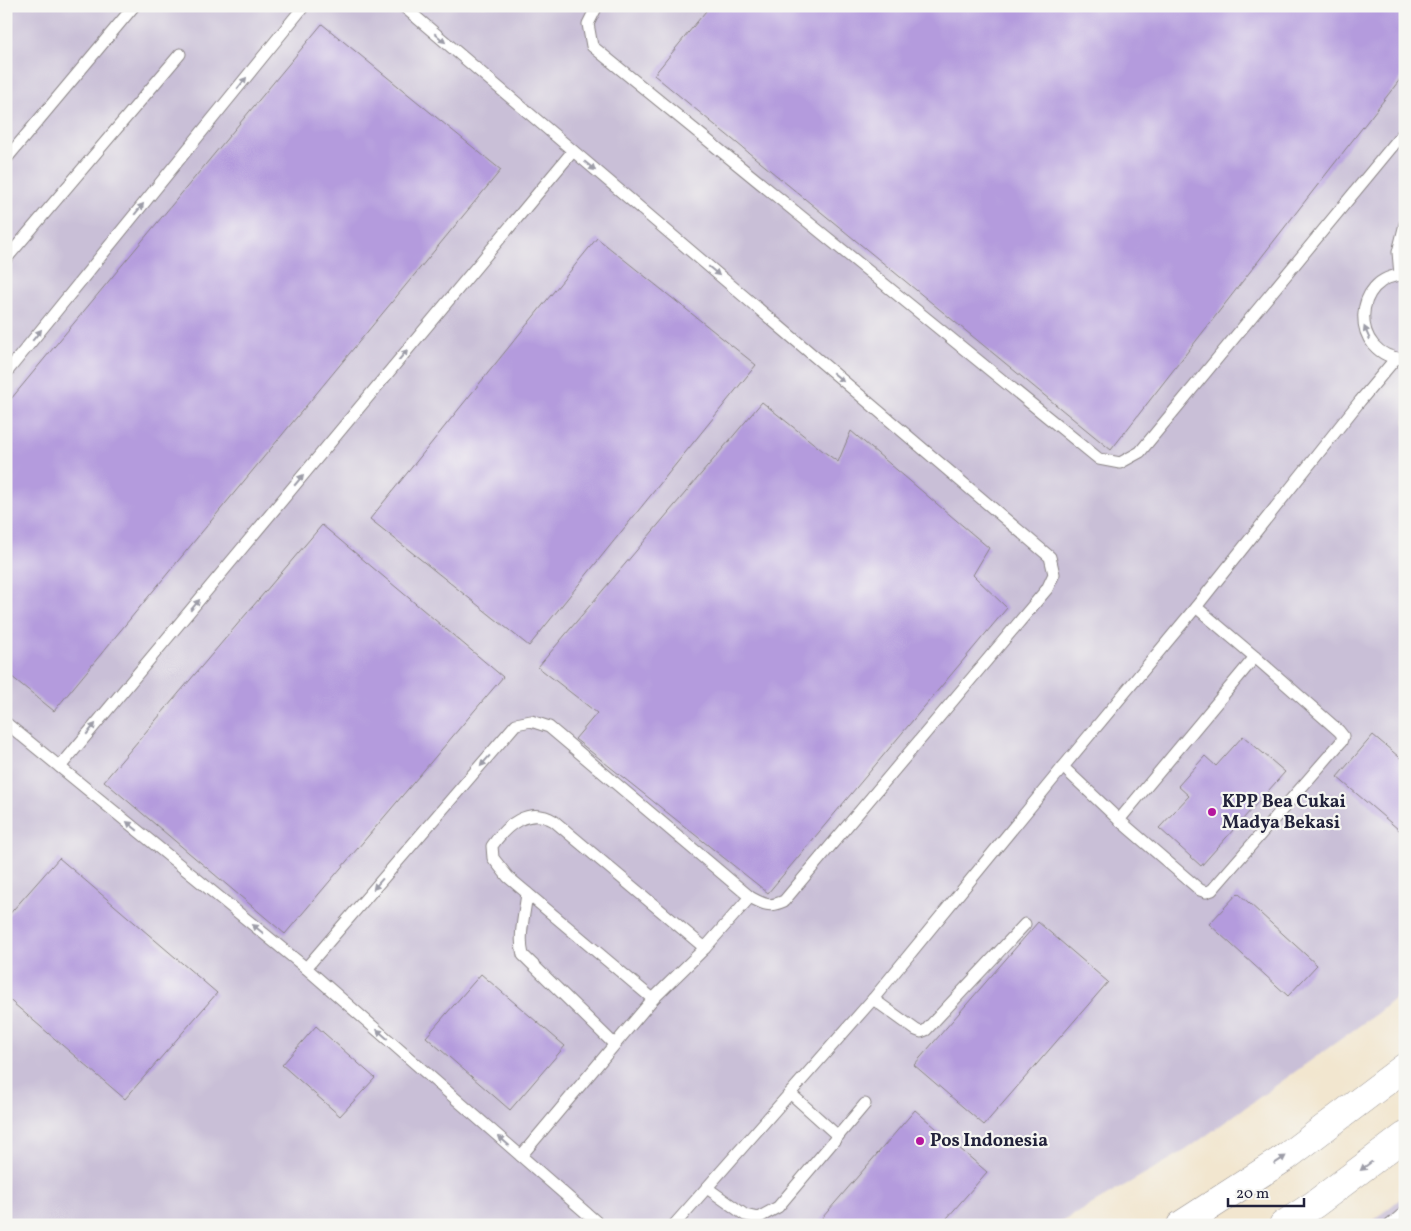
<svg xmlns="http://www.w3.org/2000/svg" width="1411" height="1231" font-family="Vollkorn,serif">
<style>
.industrial{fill:#c9bfd7}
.building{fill:#b49bdd}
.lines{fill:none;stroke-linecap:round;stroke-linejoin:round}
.lane-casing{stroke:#8a8485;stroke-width:13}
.highway-casing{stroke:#8a8485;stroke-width:29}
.lane{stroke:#fff;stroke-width:11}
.highway{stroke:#fff;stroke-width:28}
.oneway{fill:#9c9ca7}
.poi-dot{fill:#b5179e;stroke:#f6f6f2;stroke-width:2}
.labels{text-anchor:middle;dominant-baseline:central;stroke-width:4.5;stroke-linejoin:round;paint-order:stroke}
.poi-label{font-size:18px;font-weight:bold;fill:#22223b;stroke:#f6f6f2;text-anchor:start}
</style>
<rect width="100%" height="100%" fill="#f6f6f2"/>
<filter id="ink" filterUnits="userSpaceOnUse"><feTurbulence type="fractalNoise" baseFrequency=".02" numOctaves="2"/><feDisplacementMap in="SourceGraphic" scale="10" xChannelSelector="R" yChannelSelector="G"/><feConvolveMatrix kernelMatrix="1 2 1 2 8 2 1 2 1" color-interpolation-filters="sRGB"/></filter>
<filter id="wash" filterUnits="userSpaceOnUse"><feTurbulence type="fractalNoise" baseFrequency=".0096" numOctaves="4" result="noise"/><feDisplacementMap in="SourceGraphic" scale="20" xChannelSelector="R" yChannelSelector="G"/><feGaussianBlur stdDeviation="1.12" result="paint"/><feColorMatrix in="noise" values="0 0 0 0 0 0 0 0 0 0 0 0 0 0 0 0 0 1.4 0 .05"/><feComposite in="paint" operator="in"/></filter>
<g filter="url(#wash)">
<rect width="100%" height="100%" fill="#f2e6cf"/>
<g class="industrial">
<polygon points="6,6 1405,6 1405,989 1380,1011 1186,1150 1056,1225 6,1225"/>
<polygon points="1405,1195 1405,1225 1368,1225"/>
</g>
<g id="blocks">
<g class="building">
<polygon points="710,6 1405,6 1405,73 1111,450 654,75"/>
<polygon points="322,24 501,170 54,711 6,672 6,405"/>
<polygon points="597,238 756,365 529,646 370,519"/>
<polygon points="762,402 823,451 838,462 851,431 989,548 973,575 1007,608 768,893 575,739 597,713 538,667"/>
<polygon points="322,525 503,677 285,934 104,781"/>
<polygon points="1373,735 1405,762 1405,835 1337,777"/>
<polygon points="1243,736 1285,772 1201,866 1159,828 1189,796 1178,786 1205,756 1216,766"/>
<polygon points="59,858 217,993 125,1099 6,997 6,918"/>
<polygon points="1238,893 1317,965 1288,996 1209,924"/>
<polygon points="1038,922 1108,982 984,1125 914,1065"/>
<polygon points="481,974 565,1046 510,1110 426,1037"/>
<polygon points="316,1026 375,1078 340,1116 282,1065"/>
<polygon points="915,1110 987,1172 941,1225 816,1225"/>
</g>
</g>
</g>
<g filter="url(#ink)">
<use href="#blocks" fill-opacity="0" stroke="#8a8485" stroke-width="1"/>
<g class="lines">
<defs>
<g id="lane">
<polyline points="597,6 588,24 592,46 1099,459 1120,463 1140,452 1405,131"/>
<polyline points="6,159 134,6"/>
<polyline points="6,259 180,54"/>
<polyline points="1400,275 1398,252 1405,224"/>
<path d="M1405,275C1352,274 1348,357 1405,359"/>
<polyline points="6,373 304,6"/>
<polyline points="6,723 306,968 600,1225"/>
<polyline points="60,767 573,151"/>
<polyline points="1063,767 1119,820 1200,890 1206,892 1212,890 1341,742 1343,736 1339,731 1255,657 1196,607"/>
<polyline points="1119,820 1255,657"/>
<path d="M527,893C525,913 518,936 523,955L614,1044"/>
<path d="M306,968L516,724L531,721L549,727L750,897C763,904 769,908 784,901L1047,589L1054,574L1050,557L403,6"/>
<polyline points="653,999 705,948"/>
<polyline points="873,999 916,1030 921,1032 926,1030 1025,924"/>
<polyline points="790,1093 838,1136"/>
<path d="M521,1156L653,999L508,877L493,858L492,846C506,825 529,806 554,821L705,948L750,897"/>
<polyline points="707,1188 745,1215 758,1218 778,1207 865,1104"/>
<polyline points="674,1225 873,999 1063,767 1196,607 1360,401 1396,358"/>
<polyline points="1390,1225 1405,1212"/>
</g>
<g id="highway">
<polyline points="1181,1225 1286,1157 1405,1067"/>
<polyline points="1283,1225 1315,1204 1405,1136"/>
</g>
</defs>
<use href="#lane" class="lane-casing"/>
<use href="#highway" class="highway-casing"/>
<use href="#lane" class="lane"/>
<use href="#highway" class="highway"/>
</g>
<defs><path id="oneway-solid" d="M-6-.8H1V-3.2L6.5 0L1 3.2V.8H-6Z" transform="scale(1.25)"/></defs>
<g class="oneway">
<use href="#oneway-solid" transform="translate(440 38) rotate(40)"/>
<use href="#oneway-solid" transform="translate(242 83) rotate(-51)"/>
<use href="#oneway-solid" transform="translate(590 166) rotate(40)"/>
<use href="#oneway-solid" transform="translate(139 209) rotate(-51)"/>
<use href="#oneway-solid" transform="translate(714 271) rotate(40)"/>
<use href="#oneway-solid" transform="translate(1367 333) rotate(-114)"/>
<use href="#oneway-solid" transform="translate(37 335) rotate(-51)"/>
<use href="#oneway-solid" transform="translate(403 355) rotate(-50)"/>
<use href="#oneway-solid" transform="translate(838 377) rotate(40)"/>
<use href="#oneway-solid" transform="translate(299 480) rotate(-50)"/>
<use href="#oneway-solid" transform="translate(195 605) rotate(-50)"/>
<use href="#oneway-solid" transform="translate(91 729) rotate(-50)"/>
<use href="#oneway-solid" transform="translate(485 761) rotate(131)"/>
<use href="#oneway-solid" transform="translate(132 826) rotate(-141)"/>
<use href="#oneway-solid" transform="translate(378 884) rotate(131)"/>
<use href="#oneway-solid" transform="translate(258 929) rotate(-141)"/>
<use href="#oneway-solid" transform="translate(382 1034) rotate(-139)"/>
<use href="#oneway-solid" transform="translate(504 1141) rotate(-139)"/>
<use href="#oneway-solid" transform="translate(1280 1160) rotate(-34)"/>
<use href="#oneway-solid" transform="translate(1366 1166) rotate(143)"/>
</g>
</g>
<g class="poi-dot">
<circle cx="1212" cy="812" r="5"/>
<circle cx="920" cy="1141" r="5"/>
</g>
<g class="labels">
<g class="poi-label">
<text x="1222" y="802">KPP Bea Cukai<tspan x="1222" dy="21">Madya Bekasi</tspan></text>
<text x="930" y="1141">Pos Indonesia</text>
</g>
</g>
<rect width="1411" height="1231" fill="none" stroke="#f6f6f2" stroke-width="25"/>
<path d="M1228 1198v8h76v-8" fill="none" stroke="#22223b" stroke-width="2.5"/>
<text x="1236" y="1198" font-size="15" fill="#22223b" stroke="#f6f6f2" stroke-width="4" paint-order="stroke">20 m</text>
</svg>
